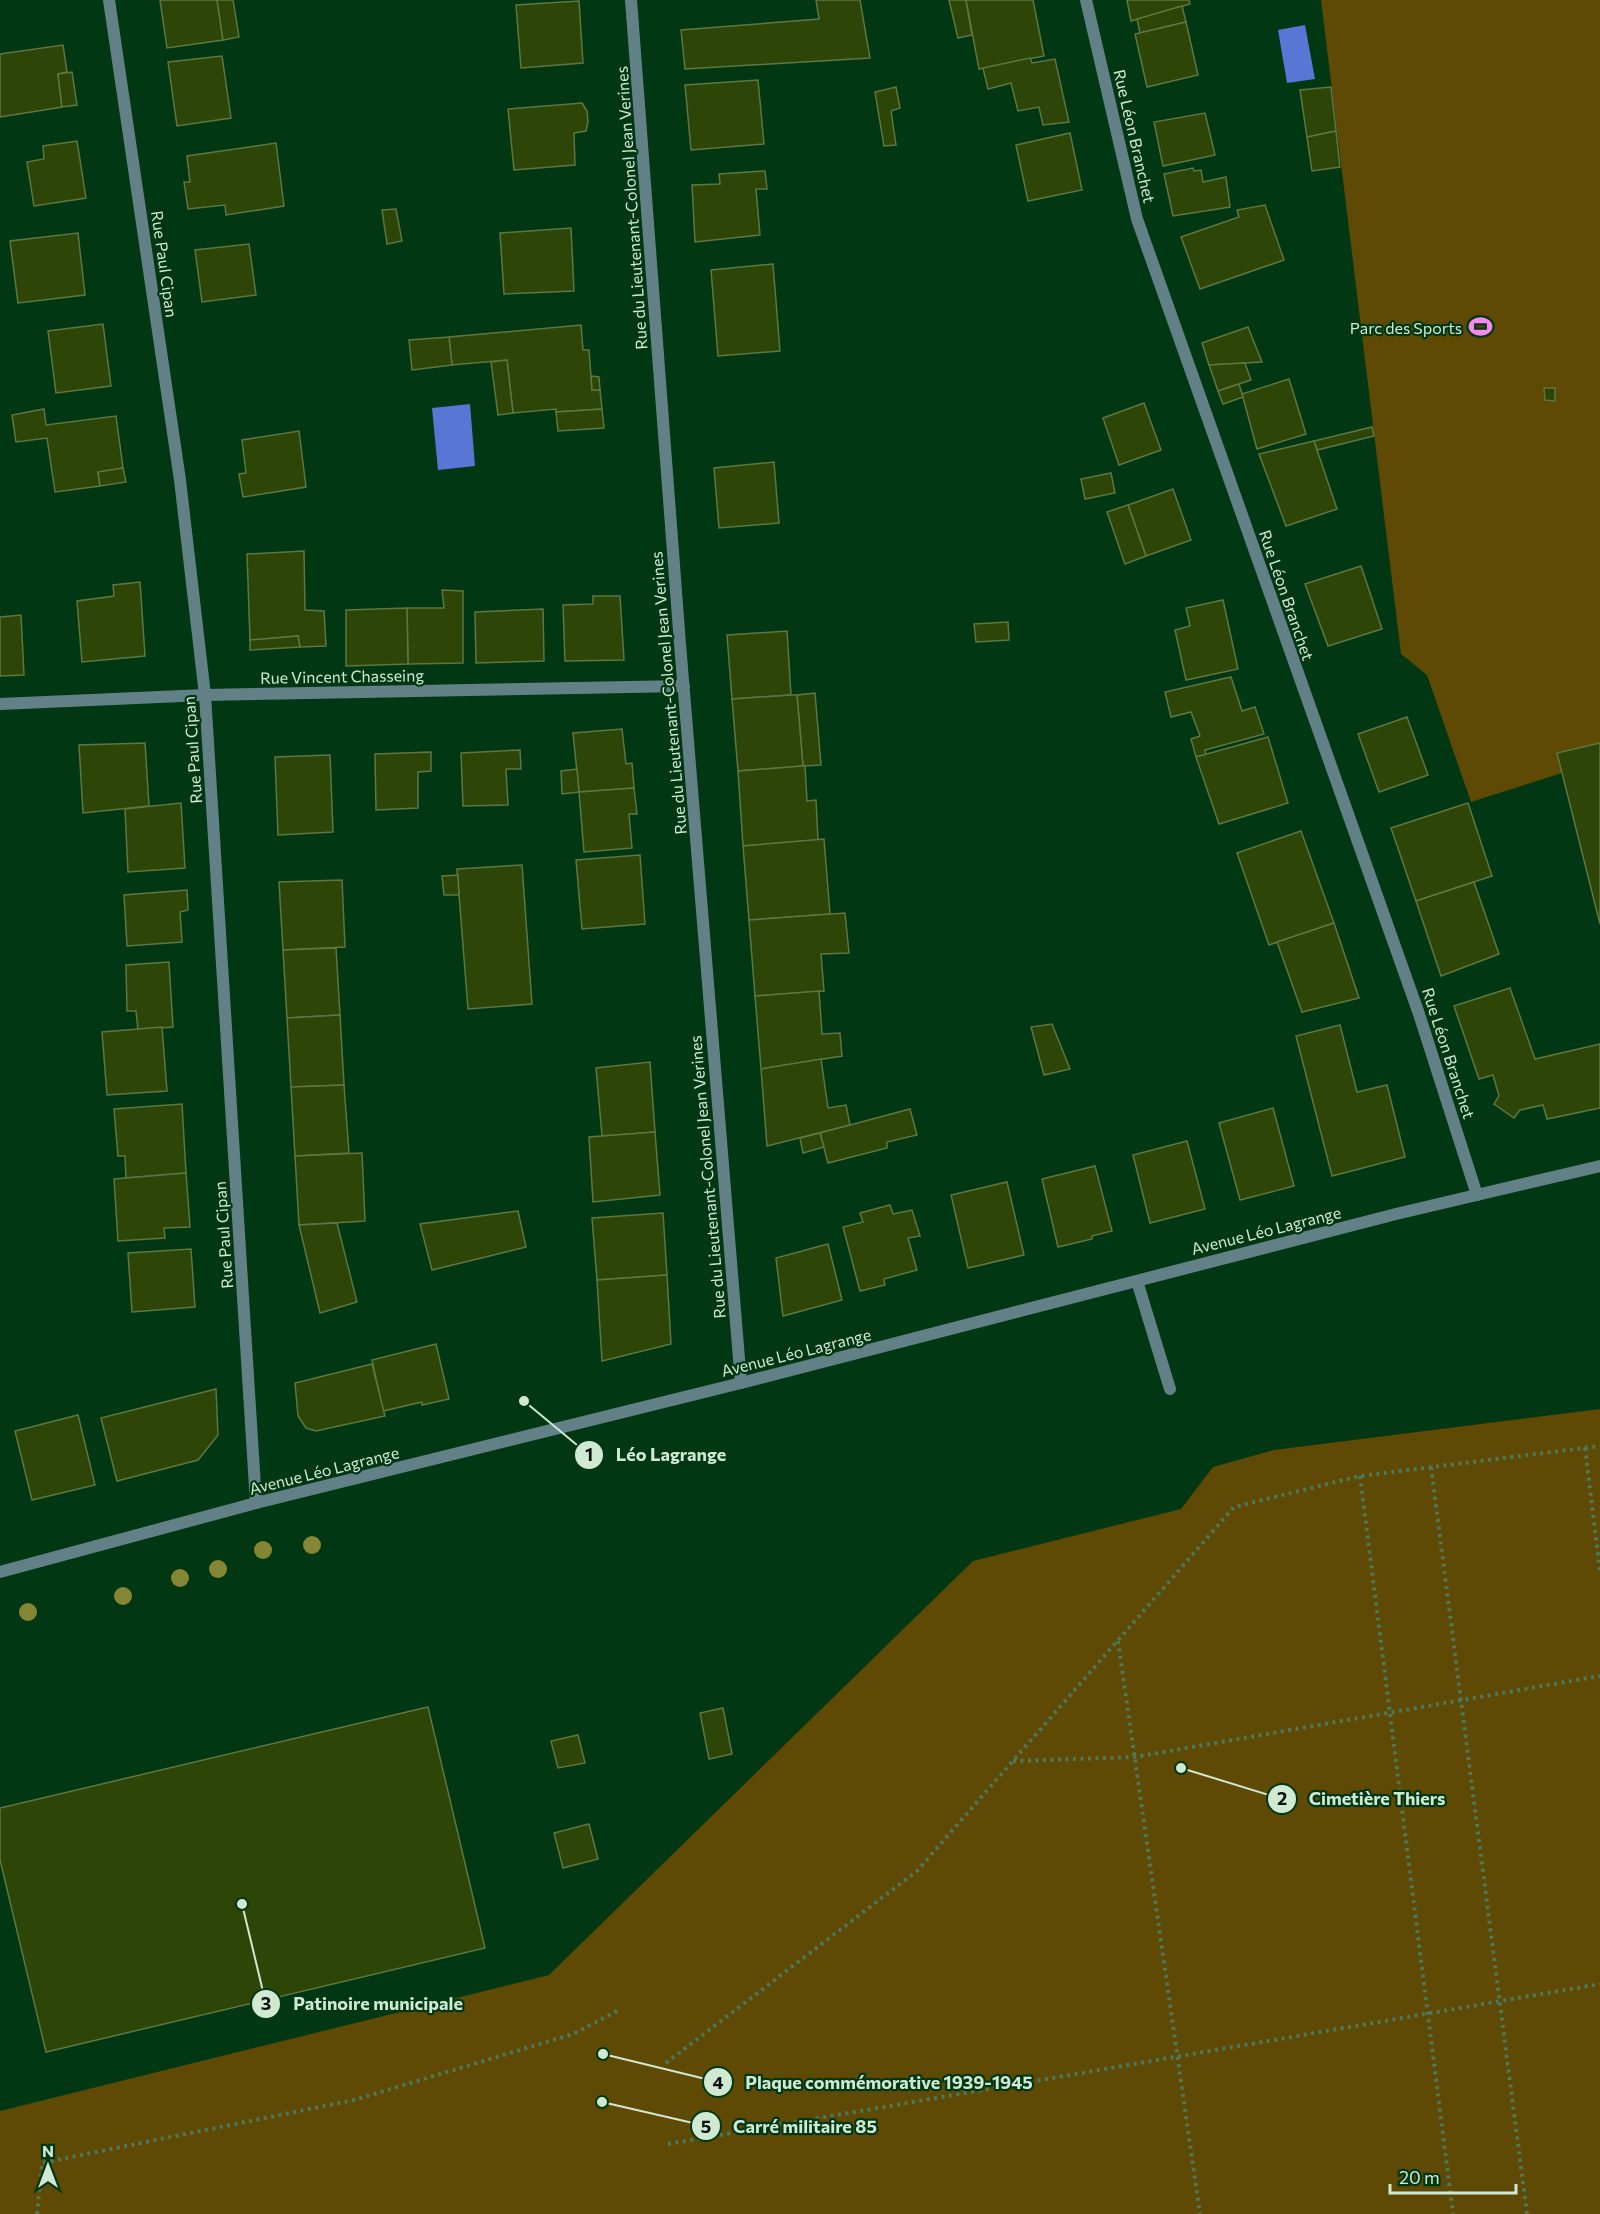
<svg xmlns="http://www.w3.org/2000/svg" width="1600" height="2214" font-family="Commissioner,sans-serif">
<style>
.green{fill:#5e4905}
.water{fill:#5a76d5}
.building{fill:#2d4506;stroke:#5e7642;stroke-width:1.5}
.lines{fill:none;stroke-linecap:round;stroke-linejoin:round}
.path{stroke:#4e785a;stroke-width:4;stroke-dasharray:3 4.5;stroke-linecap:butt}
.lane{stroke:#628187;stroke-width:12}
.street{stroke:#628187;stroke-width:12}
.tree{fill:#858633}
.labels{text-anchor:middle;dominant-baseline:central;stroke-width:4.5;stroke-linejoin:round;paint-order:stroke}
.street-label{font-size:16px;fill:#d0e9d3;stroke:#023714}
.poi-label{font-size:16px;fill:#d0e9d3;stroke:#023714;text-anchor:end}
.leader{fill:none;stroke:#d0e9d3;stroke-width:2}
.callout-dot{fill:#d0e9d3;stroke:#023714;stroke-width:2}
.mark-label{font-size:18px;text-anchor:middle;font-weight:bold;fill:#111}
.callout-label{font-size:18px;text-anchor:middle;font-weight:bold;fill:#d0e9d3;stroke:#023714;stroke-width:4.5;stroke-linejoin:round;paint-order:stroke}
</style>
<rect width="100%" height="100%" fill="#023714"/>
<g class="green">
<polygon points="1321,0 1600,0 1600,924 1562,773 1471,802 1427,675 1401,654"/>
<polygon points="1600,1409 1600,2214 0,2214 0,2111 549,1975 973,1561 1181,1509 1213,1467 1274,1450"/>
</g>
<g class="water">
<polygon points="1305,25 1315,79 1287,83 1278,30"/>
<polygon points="470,404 475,466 438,470 432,408"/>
</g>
<g class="building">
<polygon points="160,0 217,0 223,40 167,48"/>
<polygon points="217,0 233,0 239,37 223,40"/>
<polygon points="816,0 860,0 870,58 685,69 681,30 819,19"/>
<polygon points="949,0 966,0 972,35 958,38"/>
<polygon points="966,0 1033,0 1044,56 979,69"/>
<polygon points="1127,0 1189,0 1190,4 1131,21"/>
<polygon points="579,1 583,63 521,68 516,5"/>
<polygon points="1182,6 1186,22 1140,33 1137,19"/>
<polygon points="1186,22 1198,75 1147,87 1135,34"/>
<polygon points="63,45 67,72 58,74 62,107 0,117 0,54"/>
<polygon points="222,56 231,118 177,126 168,62"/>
<polygon points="1030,58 1032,63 1055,59 1069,122 1043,125 1039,107 1018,111 1011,83 988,89 983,68"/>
<polygon points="72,72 77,105 62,107 58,74"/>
<polygon points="758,80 764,144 691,150 685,85"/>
<polygon points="896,87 900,108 891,111 896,145 884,146 875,92"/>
<polygon points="1331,87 1336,131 1307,137 1300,90"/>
<polygon points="582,103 587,111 588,122 586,131 574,133 575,165 514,170 508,109"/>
<polygon points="1205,113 1215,155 1163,166 1154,122"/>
<polygon points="1336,131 1340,167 1312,171 1307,137"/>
<polygon points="1070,133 1082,190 1028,201 1016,145"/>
<polygon points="77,141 86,198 34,206 27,162 44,159 43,146"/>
<polygon points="276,143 284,206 226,215 225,205 188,209 184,182 190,182 187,156"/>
<polygon points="1193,168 1194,171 1201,170 1203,182 1226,177 1230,207 1173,216 1164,174"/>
<polygon points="765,171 767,189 756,189 760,235 695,242 692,185 720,184 719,174"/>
<polygon points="1265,205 1284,260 1200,289 1181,237 1239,217 1237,210"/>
<polygon points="396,209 402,241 387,244 382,210"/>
<polygon points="571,228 574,291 504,294 500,233"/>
<polygon points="78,233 85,295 18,303 10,241"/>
<polygon points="249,244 256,295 202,302 195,250"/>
<polygon points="773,264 780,351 718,356 711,270"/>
<polygon points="103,324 111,386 56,393 48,331"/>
<polygon points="581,325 583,350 589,350 592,390 600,390 602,409 556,412 556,409 513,413 507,360 452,365 449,337"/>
<polygon points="1248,327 1262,362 1209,365 1202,343"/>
<polygon points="449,337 452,365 412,370 409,340"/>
<polygon points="507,360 513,413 498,415 491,362"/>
<polygon points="1245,363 1251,380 1218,391 1209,365"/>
<polygon points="591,376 599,377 600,390 592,390"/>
<polygon points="1289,379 1306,434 1257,449 1242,394"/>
<polygon points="1239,384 1243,397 1223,404 1218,391"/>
<polygon points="1544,388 1555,388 1555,401 1545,400"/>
<polygon points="1144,403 1161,450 1119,465 1103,418"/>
<polygon points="44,409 46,425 116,416 123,468 98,472 100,486 55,492 47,438 16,442 12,415"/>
<polygon points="602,409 604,428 558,431 556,412"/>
<polygon points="1372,427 1374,436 1317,450 1314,441"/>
<polygon points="299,431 306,487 243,497 239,474 246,473 242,440"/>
<polygon points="1314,441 1337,509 1286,526 1259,454"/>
<polygon points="774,462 779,523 719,528 714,468"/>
<polygon points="123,468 126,482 100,486 98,472"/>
<polygon points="1111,473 1115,493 1085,499 1081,479"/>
<polygon points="1173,489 1191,540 1146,556 1128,505"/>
<polygon points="1128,505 1146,556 1125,564 1107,512"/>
<polygon points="304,551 305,610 324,611 326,646 300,647 298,636 250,640 247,554"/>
<polygon points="1361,566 1382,629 1328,646 1305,584"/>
<polygon points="140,582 145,656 82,662 77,601 114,596 113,585"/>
<polygon points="442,590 463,591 463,663 408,664 407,608 444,608"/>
<polygon points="593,596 620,596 624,660 565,661 563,605 593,604"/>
<polygon points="1223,600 1238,669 1186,680 1175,630 1190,626 1186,608"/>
<polygon points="407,608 408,664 346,666 346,610"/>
<polygon points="543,609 544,661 476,663 475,612"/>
<polygon points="21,615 24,675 0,676 0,617"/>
<polygon points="1008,622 1009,640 976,642 974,624"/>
<polygon points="787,631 791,695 732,699 727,635"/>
<polygon points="298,636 300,647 250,650 250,640"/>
<polygon points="1231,677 1242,711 1255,707 1264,734 1205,750 1206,755 1196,757 1191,739 1200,736 1191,712 1171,717 1165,692"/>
<polygon points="815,693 821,765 803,766 797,695"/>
<polygon points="791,695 797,695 803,766 738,771 732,699"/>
<polygon points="1407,717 1428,775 1379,792 1358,734"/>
<polygon points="622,729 626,764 632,763 634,788 579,792 573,733"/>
<polygon points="1268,737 1288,803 1219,824 1196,757"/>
<polygon points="145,743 149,806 83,813 79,745"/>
<polygon points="1600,743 1600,924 1557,753"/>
<polygon points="520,750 521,769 506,769 508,805 463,806 461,753"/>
<polygon points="431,752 431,771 418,772 418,808 376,810 375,754"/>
<polygon points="330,755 333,832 278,835 275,757"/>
<polygon points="803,766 805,766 807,801 816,800 818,840 743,846 738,771"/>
<polygon points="577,769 579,792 562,794 561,771"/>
<polygon points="634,788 637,814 629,814 632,848 584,852 579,792"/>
<polygon points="181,803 185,868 128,872 125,809"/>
<polygon points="1468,803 1492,876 1416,901 1391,828"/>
<polygon points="1301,831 1334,923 1269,945 1237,853"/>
<polygon points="824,839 830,914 749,920 743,846"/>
<polygon points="640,855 645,924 582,929 576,860"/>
<polygon points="522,865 532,1004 468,1009 457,869"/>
<polygon points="458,875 459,895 444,895 442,876"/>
<polygon points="342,880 345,947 283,950 279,882"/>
<polygon points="1474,882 1499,954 1441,976 1416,901"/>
<polygon points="187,890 188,910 180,912 182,942 127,946 124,895"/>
<polygon points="845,913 849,953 821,954 824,991 755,996 749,920"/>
<polygon points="1334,923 1359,998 1302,1012 1277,942"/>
<polygon points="336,948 340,1015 287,1018 283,950"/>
<polygon points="169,962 173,1027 138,1030 136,1011 127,1011 126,965"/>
<polygon points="1510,988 1535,1059 1600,1044 1600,1108 1547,1119 1543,1105 1520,1110 1514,1118 1494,1104 1499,1096 1493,1075 1479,1079 1454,1006"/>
<polygon points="819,991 822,1034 840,1033 842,1056 761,1069 755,996"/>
<polygon points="340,1015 344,1085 291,1087 287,1018"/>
<polygon points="1052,1024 1070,1069 1044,1075 1031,1027"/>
<polygon points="1340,1025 1357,1092 1387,1085 1405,1157 1332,1176 1296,1036"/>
<polygon points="162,1027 167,1091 107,1095 102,1032"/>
<polygon points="821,1059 828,1108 846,1105 850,1125 767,1146 761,1069"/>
<polygon points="650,1062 655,1132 602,1136 596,1068"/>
<polygon points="344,1085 349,1153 295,1156 291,1087"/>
<polygon points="182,1104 186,1173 126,1178 125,1156 118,1156 114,1109"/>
<polygon points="1273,1108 1294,1186 1240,1200 1219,1123"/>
<polygon points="910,1109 917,1135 887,1142 887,1148 828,1163 820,1133"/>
<polygon points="655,1132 660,1195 593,1202 589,1137"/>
<polygon points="820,1133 824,1147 803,1153 800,1138"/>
<polygon points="1187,1141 1205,1209 1150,1223 1133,1155"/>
<polygon points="362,1153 365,1221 299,1225 295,1156"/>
<polygon points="1095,1166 1112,1231 1092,1236 1092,1239 1058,1247 1042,1179"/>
<polygon points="186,1173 190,1227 164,1228 165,1238 118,1241 114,1179"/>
<polygon points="1007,1182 1024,1255 968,1268 951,1195"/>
<polygon points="890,1205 893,1214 912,1210 920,1236 908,1238 917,1270 884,1279 885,1285 860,1291 843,1227 863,1222 860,1213"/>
<polygon points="518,1211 526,1247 432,1270 420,1224"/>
<polygon points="663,1213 667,1275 597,1280 592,1218"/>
<polygon points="337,1223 357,1302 320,1313 299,1225"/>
<polygon points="828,1244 842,1300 783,1316 776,1258"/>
<polygon points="191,1249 195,1307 132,1312 128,1253"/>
<polygon points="667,1275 671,1344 602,1361 597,1280"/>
<polygon points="436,1344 449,1399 422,1405 422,1402 383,1411 372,1360"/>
<polygon points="372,1364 385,1416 316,1431 306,1428 298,1416 295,1383"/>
<polygon points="216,1389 218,1435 198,1460 117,1481 101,1418"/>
<polygon points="78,1415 95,1485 32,1500 15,1431"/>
<polygon points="428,1707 485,1948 46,2052 0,1860 0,1808"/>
<polygon points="723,1708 732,1754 709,1759 700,1713"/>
<polygon points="578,1735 585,1763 558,1768 551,1741"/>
<polygon points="589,1824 598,1859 563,1868 554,1833"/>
</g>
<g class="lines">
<g class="path">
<polyline points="1585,1448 1600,1571"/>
<polyline points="1431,1467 1527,2214"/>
<polyline points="1360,1476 1453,2214"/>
<polyline points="1118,1641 1200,2214"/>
<polyline points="1013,1761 1135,1757 1600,1676"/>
<polyline points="666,2063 917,1871 1234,1507 1360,1476 1600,1446"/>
<polyline points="668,2144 1600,1984"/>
<polyline points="37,2214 42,2163 354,2100 573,2034 617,2011"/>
</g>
<polyline class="lane" points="1137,1281 1170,1389"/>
<g class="street">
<polyline points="109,0 180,480 205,695 256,1503"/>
<polyline points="631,0 680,644 741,1383"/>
<polyline points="1086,0 1137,219 1419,1014 1477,1195"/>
<polyline points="0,704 205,695 684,686"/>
<polyline points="0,1572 256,1503 741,1383 1396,1214 1600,1166"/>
</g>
</g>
<g class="tree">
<circle cx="312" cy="1545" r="9"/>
<circle cx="263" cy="1550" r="9"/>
<circle cx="218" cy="1569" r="9"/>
<circle cx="180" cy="1578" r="9"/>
<circle cx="123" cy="1596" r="9"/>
<circle cx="28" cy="1612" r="9"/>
</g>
<defs>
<symbol id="stadium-bare" viewBox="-9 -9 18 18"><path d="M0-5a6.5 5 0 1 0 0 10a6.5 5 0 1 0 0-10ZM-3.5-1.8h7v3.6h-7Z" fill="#f589ee" stroke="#023714" stroke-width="2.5" paint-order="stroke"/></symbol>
</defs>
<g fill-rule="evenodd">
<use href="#stadium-bare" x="1464" y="310" width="33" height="33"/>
</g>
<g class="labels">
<g class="street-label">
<text transform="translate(1135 136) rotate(77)">Rue Léon Branchet</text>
<text transform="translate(631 208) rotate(-94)">Rue du Lieutenant-Colonel Jean Verines</text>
<text transform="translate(165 264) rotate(82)">Rue Paul Cipan</text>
<text transform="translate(1287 595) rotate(71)">Rue Léon Branchet</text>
<text transform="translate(342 676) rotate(-1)">Rue Vincent Chasseing</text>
<text transform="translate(668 693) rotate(-95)">Rue du Lieutenant-Colonel Jean Verines</text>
<text transform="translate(192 750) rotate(-94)">Rue Paul Cipan</text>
<text transform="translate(1449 1053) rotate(72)">Rue Léon Branchet</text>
<text transform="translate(707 1177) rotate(-95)">Rue du Lieutenant-Colonel Jean Verines</text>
<text transform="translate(1266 1230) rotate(-14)">Avenue Léo Lagrange</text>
<text transform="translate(223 1235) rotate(-94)">Rue Paul Cipan</text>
<text transform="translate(796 1352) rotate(-14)">Avenue Léo Lagrange</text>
<text transform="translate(324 1470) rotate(-14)">Avenue Léo Lagrange</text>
</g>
<g class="poi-label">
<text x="1462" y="327">Parc des Sports</text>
</g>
</g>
<path class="leader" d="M524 1401L589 1455M1181 1768L1282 1799M242 1904L266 2004M603 2054L718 2082M602 2102L706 2126"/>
<g class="callout-dot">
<circle cx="524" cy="1401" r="6"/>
<circle cx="1181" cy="1768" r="6"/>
<circle cx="242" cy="1904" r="6"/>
<circle cx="603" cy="2054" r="6"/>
<circle cx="602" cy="2102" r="6"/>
<circle cx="589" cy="1455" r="15"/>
<circle cx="1282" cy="1799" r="15"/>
<circle cx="266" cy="2004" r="15"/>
<circle cx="718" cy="2082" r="15"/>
<circle cx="706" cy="2126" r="15"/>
</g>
<g class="mark-label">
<text x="589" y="1461">1</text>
<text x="1282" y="1805">2</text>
<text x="266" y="2010">3</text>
<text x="718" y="2089">4</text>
<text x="706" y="2133">5</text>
</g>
<g class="callout-label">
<text x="671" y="1461">Léo Lagrange</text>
<text x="1377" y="1805">Cimetière Thiers</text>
<text x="378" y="2010">Patinoire municipale</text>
<text x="889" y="2089">Plaque commémorative 1939-1945</text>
<text x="805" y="2133">Carré militaire 85</text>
</g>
<g transform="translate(48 2166)" stroke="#023714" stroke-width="4.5" paint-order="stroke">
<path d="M0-4.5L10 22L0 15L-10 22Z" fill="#d0e9d3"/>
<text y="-9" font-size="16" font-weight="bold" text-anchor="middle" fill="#d0e9d3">N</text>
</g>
<path d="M1390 2184v9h126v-9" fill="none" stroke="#d0e9d3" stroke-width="3"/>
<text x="1399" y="2184" font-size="18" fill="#d0e9d3" stroke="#023714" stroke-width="4.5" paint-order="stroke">20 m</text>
</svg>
